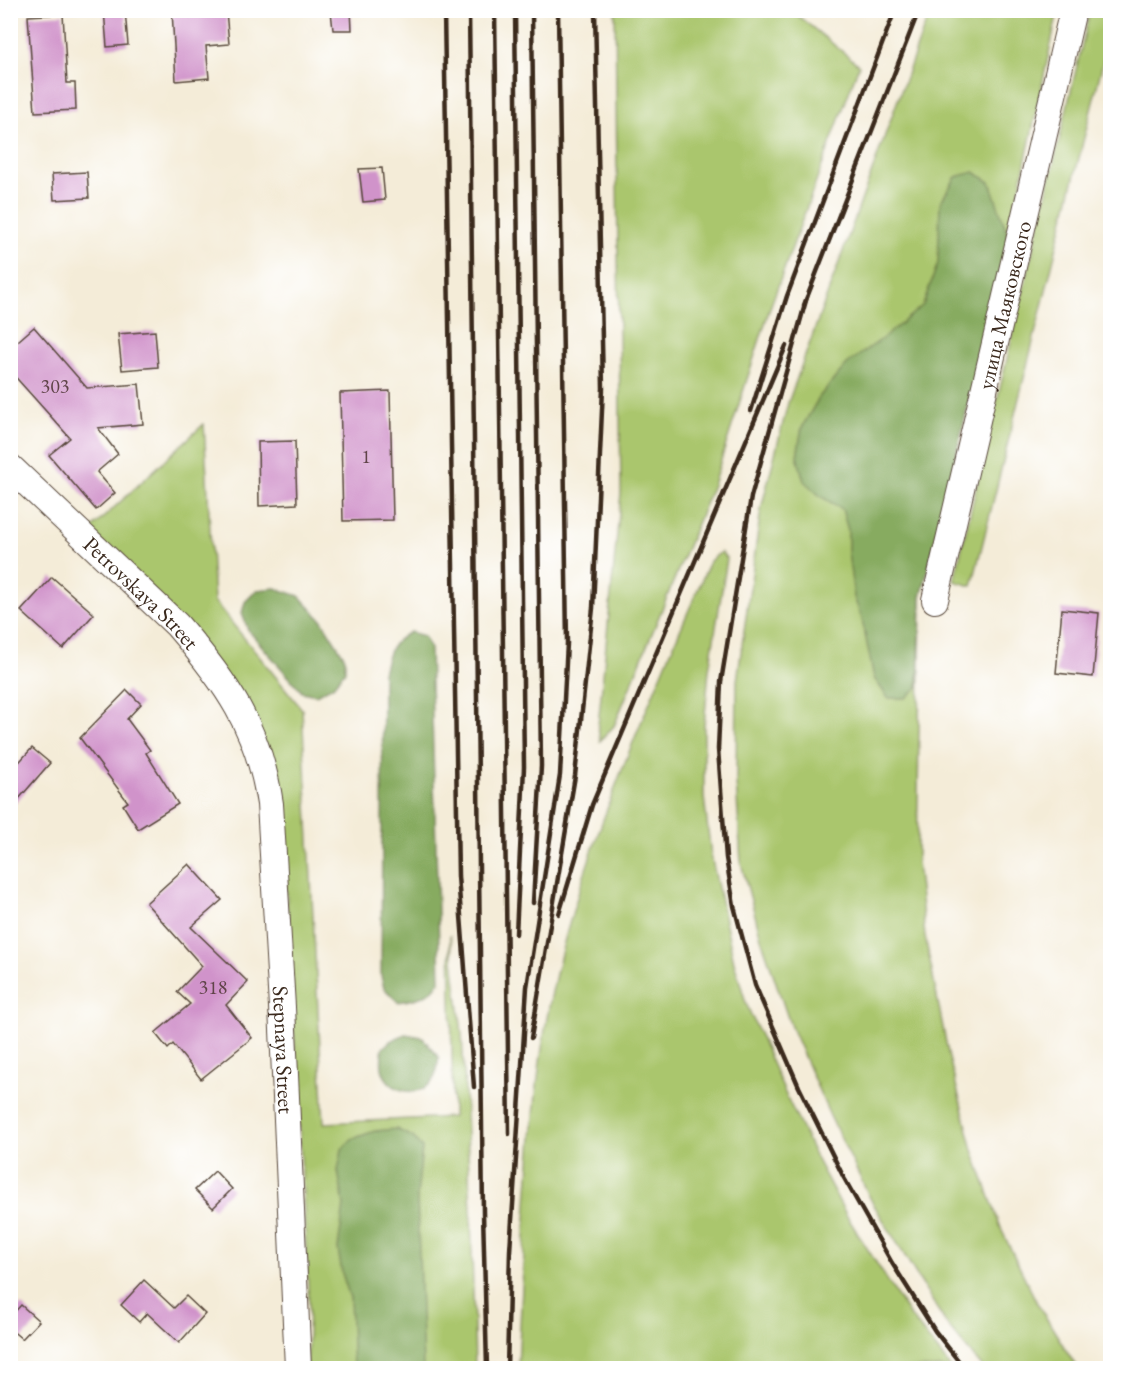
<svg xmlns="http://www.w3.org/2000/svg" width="1121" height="1379" font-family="'EB Garamond',serif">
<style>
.green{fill:#aac66d;stroke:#727846;stroke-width:1.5}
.forest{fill:#87ab60;stroke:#616a3f;stroke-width:1.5}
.building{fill:#d093ca}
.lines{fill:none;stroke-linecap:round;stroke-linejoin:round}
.street-casing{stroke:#57473a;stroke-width:28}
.street{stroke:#fff;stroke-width:26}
.rail{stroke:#3b2a1e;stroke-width:4.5}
.labels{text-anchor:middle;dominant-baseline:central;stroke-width:6;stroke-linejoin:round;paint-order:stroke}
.number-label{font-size:20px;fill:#604449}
.street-label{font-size:22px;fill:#3b2a1e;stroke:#fff}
</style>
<rect width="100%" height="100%" fill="#fff"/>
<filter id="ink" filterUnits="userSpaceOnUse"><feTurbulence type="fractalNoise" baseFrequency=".0167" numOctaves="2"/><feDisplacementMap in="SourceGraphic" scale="12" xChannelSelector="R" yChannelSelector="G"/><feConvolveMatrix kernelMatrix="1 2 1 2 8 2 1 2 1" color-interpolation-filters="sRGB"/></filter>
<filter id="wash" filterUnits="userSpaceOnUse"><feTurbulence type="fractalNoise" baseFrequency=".008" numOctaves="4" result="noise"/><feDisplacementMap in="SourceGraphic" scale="24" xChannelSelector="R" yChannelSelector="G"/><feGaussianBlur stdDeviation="1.35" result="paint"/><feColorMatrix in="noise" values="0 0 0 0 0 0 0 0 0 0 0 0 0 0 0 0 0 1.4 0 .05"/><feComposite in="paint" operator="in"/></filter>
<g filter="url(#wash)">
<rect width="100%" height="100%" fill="#f4ecd8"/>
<g class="green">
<polygon points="615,11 792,11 859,65 770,308 713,485 614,726 600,741 598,726 621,493"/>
<polygon points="930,11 1058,11 1009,238 921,597 917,862 925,936 949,1058 973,1150 1002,1231 1037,1303 1077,1368 983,1368 947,1325 872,1202 830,1116 791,1027 761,938 741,863 736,781 737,681 761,509 788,403"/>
<polygon points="1090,11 1110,11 1110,34 972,586 954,581"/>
<polygon points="204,424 214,601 302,709 324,1123 453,1117 450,935 462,1033 471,1211 475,1368 307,1368 309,1305 282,810 267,749 90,530"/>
<path d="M721,552L727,559L709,670L704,726V797L711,855L734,962L746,1003L785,1093L815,1156L848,1218L908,1313L951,1368H518C520,1319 523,1269 526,1219C532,1127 538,1040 562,950C597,816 655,689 710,561Z"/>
</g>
<g class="forest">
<polygon points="974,172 990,182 1009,238 921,597 918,687 906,698 888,698 874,678 862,619 854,597 848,552 848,530 842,509 820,496 804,481 797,456 802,427 820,396 847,364 886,336 923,305 938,263 940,203 956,177"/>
<polygon points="275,588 299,596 321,619 345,658 345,671 333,686 316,695 302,692 248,630 242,613 245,602 257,590"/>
<path d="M410,632L424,636L430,649L440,980C431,997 416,999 398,1002L384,988L381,976L383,673C388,652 390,643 410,632Z"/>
<path d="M405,1034L422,1037L439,1057C437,1066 437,1077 430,1084C414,1099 386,1090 382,1068C381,1062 382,1055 382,1049L390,1041Z"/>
<polygon points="396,1129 413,1137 422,1148 417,1196 423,1368 353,1368 350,1298 342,1273 338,1249 344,1205 338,1171 342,1149 352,1139 375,1131"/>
</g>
<g id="blocks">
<g class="building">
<polygon points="104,10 125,10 128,45 107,47"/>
<polygon points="172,10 226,11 229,44 206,46 209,78 176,81"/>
<polygon points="351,10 352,30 333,30 331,11"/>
<polygon points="63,14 67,83 75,83 76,110 35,112 28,16"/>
<polygon points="382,168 385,200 363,202 359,169"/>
<polygon points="87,172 89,198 54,200 52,174"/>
<polygon points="34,327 87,388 139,384 143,424 98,428 118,454 97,472 115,493 96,510 49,455 70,438 10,371 10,348"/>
<polygon points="155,331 158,367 122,370 118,334"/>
<polygon points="390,391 393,520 343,521 340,393"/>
<polygon points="295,441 297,504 259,506 258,442"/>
<polygon points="52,577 94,614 63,649 21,611"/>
<polygon points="1062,609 1099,613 1093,677 1056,673"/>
<polygon points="127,690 141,704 127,719 150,750 146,753 178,804 138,829 123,805 128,802 80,738"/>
<polygon points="32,748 50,763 10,809 10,772"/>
<polygon points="189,864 222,900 191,927 248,982 226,1005 252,1038 201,1079 173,1044 168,1049 155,1033 190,1004 177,992 202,966 146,903"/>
<polygon points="215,1171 232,1189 213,1208 195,1190"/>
<polygon points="144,1280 174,1308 186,1296 205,1314 179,1343 147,1313 139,1322 121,1305"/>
<polygon points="21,1305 39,1321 22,1339 10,1329 10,1317"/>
</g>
</g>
</g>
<g filter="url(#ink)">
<use href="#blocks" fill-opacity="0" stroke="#57473a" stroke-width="1.5"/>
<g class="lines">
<defs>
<g id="street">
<path id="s1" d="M10,467L177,625C226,682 259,728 270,804L282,1007L298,1368"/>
<path id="s2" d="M935,600L1073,10"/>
</g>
</defs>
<use href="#street" class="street-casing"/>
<use href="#street" class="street"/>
<g class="rail">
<polyline points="444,10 458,876 474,1087"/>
<polyline points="469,10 483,1212 487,1368"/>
<polyline points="495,10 509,1134"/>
<polyline points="515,10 524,767 516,934"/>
<polyline points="532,10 541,766 533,903"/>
<polyline points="807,297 751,497 721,682 718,749 726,858 734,906 755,985 799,1087 844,1178 892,1263 935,1331 964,1368"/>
<polyline points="804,305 919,10"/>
<polyline points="751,411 787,296 895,10"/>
<polyline points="559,914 592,805 786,346"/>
<polyline points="531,1038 575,776 593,608 603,388 595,10"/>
<polyline points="507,1368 510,1251 527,987 560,775 567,643 558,10"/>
</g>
</g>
</g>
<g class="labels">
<g class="number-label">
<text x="55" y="386">303</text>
<text x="366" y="456">1</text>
<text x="213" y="987">318</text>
</g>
<g class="street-label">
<text stroke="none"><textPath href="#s2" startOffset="303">улица Маяковского</textPath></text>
<text stroke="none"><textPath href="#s1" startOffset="182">Petrovskaya Street</textPath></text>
<text stroke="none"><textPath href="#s1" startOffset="681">Stepnaya Street</textPath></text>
</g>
</g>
<rect width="1121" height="1379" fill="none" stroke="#fff" stroke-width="36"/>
</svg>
